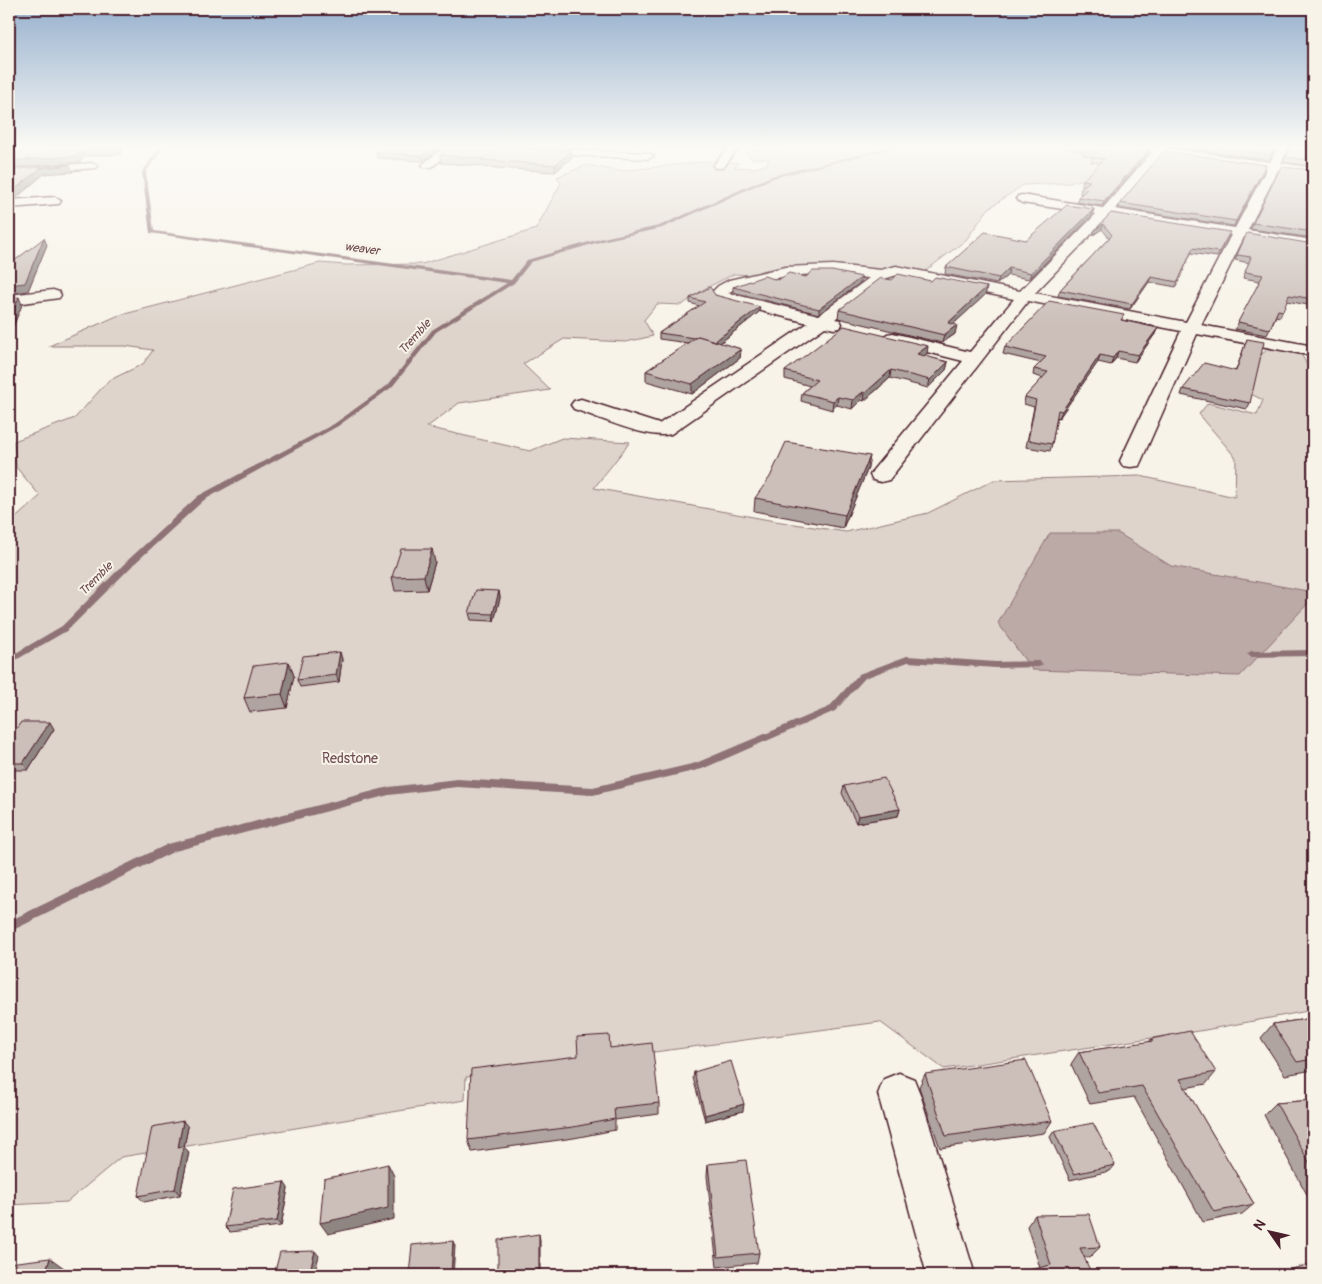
<svg xmlns="http://www.w3.org/2000/svg" width="1322" height="1284" font-family="Pangolin,sans-serif">
<style>
.green{fill:#ded4cc;stroke:#947a7c}
.water{fill:#bcaaa7;stroke:#8e7275}
.lines{fill:none;stroke-linecap:round;stroke-linejoin:round}
.stream{fill:#8e7275;fill-rule:evenodd}
.street-casing{stroke:#4a1f2b;stroke-width:3}
.street{fill:#f7f3e8;fill-rule:evenodd}
.wall{fill:#afa49f;stroke:#4a1f2b}
.shaded-wall{fill:#8f8682;stroke:#4a1f2b}
.building{fill:#ccbfb9;stroke:#4a1f2b}
.labels{text-anchor:middle;dominant-baseline:central;stroke-width:4;stroke-linejoin:round;paint-order:stroke}
.far-water-label{font-size:12px;font-style:italic;fill:#6c4950;stroke:#f7f3e8}
.park-label{font-size:14px;fill:#6f4c53;stroke:#f7f3e8}
</style>
<rect width="100%" height="100%" fill="#f7f3e8"/>
<filter id="ink" filterUnits="userSpaceOnUse"><feTurbulence type="fractalNoise" baseFrequency=".02" numOctaves="2"/><feDisplacementMap in="SourceGraphic" scale="10" xChannelSelector="R" yChannelSelector="G"/><feConvolveMatrix kernelMatrix="1 2 1 2 8 2 1 2 1" color-interpolation-filters="sRGB"/></filter>
<g filter="url(#ink)">
<polygon class="green" points="784,146 1063,146 1068,149 1118,160 1088,178 1069,183 1023,185 988,209 966,240 920,275 810,266 784,273 784,267 760,271 755,275 734,274 704,289 682,305 657,304 644,320 653,336 626,342 564,339 523,364 550,390 459,403 427,427 530,451 562,438 630,442 594,488 775,521 846,532 928,513 994,480 1140,476 1235,497 1236,458 1199,414 1208,403 1257,415 1263,400 1226,382 1267,350 1299,350 1313,376 1313,1010 1205,1030 944,1069 880,1022 466,1077 465,1100 121,1157 67,1202 9,1205 9,524 40,496 16,467 14,441 75,418 108,381 143,364 153,350 125,346 49,346 117,316 320,263 346,265 422,264 536,229 561,183 557,177 587,165 618,171 712,161 739,163 734,167 754,168 766,165 769,159 750,158 746,149 778,151"/>
<polygon class="water" points="1050,533 1118,533 1171,566 1313,592 1313,598 1240,676 1032,670 998,623"/>
<g class="lines">
<g class="stream">
<polygon points="161,146 164,146 146,172 154,231 511,280 527,260 603,238 659,226 771,176 895,146 902,146 773,178 662,228 606,240 531,262 514,283 436,332 392,387 338,426 204,500 134,564 68,630 9,664 9,657 62,626 128,560 198,496 334,424 388,385 432,330 507,283 150,233 142,172"/>
<polygon points="1313,650 1313,656 1251,657 1247,654 1251,651"/>
<polygon points="907,656 996,662 1039,661 1043,664 1039,667 996,668 908,662 865,678 835,711 702,769 593,795 457,787 389,795 175,851 9,932 9,921 168,844 389,787 457,779 593,787 696,763 829,707 859,674"/>
</g>
<defs>
<g id="street">
<polygon points="446,146 458,146 432,167 424,167 422,165 424,163"/>
<polygon points="729,146 740,146 723,168 715,168 713,166"/>
<path d="M1124,146H1168L1167,148L1270,162L1278,146H1289L1281,163L1313,168V174L1278,170L1248,230L1313,240V248L1244,237L1201,325L1313,346V356L1197,334L1139,466L1131,467L1123,466L1120,461L1181,331L1028,301L889,480L881,482L873,480L870,475L873,470L963,361L887,342L884,338L887,334L893,333L970,352L1014,299L897,275L887,278L835,319L840,320L842,324L840,328L834,329L825,327L671,434C649,440 598,417 574,409L571,405L574,401L581,399L659,424L808,323L715,299L712,292L718,286L729,280L785,267L833,265L881,270L896,266L1020,291L1096,214L1022,203L1016,199L1018,196L1022,195L1103,208L1152,152L1129,149ZM1162,154L1267,168L1235,228L1115,209ZM1109,216L1231,235L1186,322L1035,293ZM817,274L869,278L819,315L728,293C747,279 793,275 817,274Z"/>
<polygon points="535,148 648,153 654,156 648,159 531,153 530,151"/>
<polygon points="92,163 98,166 96,168 9,175 9,169"/>
<polygon points="55,197 61,201 59,204 9,208 9,200"/>
<polygon points="53,290 59,292 61,295 59,298 9,305 9,295"/>
<polygon points="899,1073 914,1079 920,1094 975,1275 927,1275 878,1094 884,1079"/>
</g>
</defs>
<use href="#street" class="street-casing"/>
<use href="#street" class="street"/>
</g>
<g class="wall">
<polygon points="9,146 125,146 120,154 84,156 80,162 9,168"/>
<polygon points="443,146 423,161 377,158 376,152"/>
<polygon points="511,146 585,146 582,149"/>
<polygon points="741,146 755,146 755,147"/>
<polygon points="1072,146 1133,146 1150,149 1148,153 1102,206 1077,202 1078,197 1082,194 1080,194 1081,188 1085,185 1081,185 1083,180 1100,163 1091,162 1092,157 1082,155 1084,151 1071,149"/>
<polygon points="1170,146 1276,146 1269,160"/>
<polygon points="1289,146 1313,146 1313,166 1284,162"/>
<polygon points="571,151 571,158 555,172 483,167 483,166 441,163 440,155"/>
<polygon points="1266,165 1234,226 1119,208 1120,203"/>
<polygon points="1313,170 1313,238 1251,229 1253,223"/>
<polygon points="1094,209 1092,215 1029,279 1008,275 997,284 945,274 946,267 1026,240"/>
<polygon points="1111,213 1228,236 1217,257 1191,253 1176,287 1149,282 1130,309 1058,296 1060,290 1109,238 1102,229 1093,235 1094,231"/>
<polygon points="1313,244 1313,306 1287,301 1280,317 1276,316 1267,335 1235,329 1260,281 1243,278 1249,263 1235,260 1237,255"/>
<polygon points="806,277 861,282 819,314 733,292 733,287 778,280"/>
<polygon points="892,280 931,281 987,287 985,295 953,324 955,334 942,343 838,318 839,310"/>
<polygon points="715,295 759,312 720,343 741,349 740,358 692,394 646,381 646,371 688,343 659,339 659,333 699,306 690,303 690,298"/>
<polygon points="1122,320 1158,328 1155,334 1135,362 1116,358 1111,365 1098,362 1059,418 1057,417 1052,444 1050,451 1026,447 1034,407 1024,404 1025,397 1043,378 1033,375 1034,369 1041,363 1003,354 1005,347"/>
<polygon points="1247,339 1250,403 1247,409 1181,395 1183,389 1236,370"/>
<polygon points="927,354 924,356 948,362 946,370 928,388 890,378 864,401 861,400 852,409 837,405 832,410 801,401 802,393 810,386 785,379 785,371"/>
<polygon points="868,468 843,528 754,511 755,498"/>
<polygon points="435,562 427,590 395,591 392,577"/>
<polygon points="499,591 500,598 494,621 471,620 469,613"/>
<polygon points="342,659 339,682 300,687 297,680"/>
<polygon points="289,662 294,676 287,708 250,712 244,698"/>
<polygon points="54,729 28,770 9,770 9,739"/>
<polygon points="844,786 900,809 898,816 856,823 842,793"/>
<polygon points="1313,1018 1313,1070 1285,1075 1261,1038 1273,1024"/>
<polygon points="1151,1039 1216,1072 1206,1084 1185,1088 1254,1204 1242,1214 1203,1222 1134,1097 1090,1104 1071,1064 1079,1052 1149,1042"/>
<polygon points="610,1048 659,1103 659,1114 615,1120 615,1130 574,1138 472,1152 468,1140 578,1056"/>
<polygon points="694,1072 743,1111 705,1121 693,1078"/>
<polygon points="925,1074 1052,1121 1044,1133 940,1148 919,1087"/>
<polygon points="1313,1100 1313,1202 1311,1202 1264,1115 1276,1103"/>
<polygon points="188,1127 184,1147 189,1152 180,1195 144,1202 138,1196"/>
<polygon points="1054,1131 1115,1165 1110,1171 1070,1180 1050,1137"/>
<polygon points="708,1164 759,1253 757,1263 717,1267 707,1176"/>
<polygon points="288,1188 281,1226 230,1232 225,1227"/>
<polygon points="1035,1215 1100,1247 1090,1257 1084,1257 1040,1268 1027,1226"/>
</g>
<g class="shaded-wall">
<polygon points="119,146 125,146 120,154 118,148"/>
<polygon points="435,146 443,146 423,161 422,156"/>
<polygon points="82,149 84,156 80,162 9,168 9,161"/>
<polygon points="1150,149 1148,153 1102,206 1104,201"/>
<polygon points="571,151 571,158 555,172 555,165"/>
<polygon points="70,165 73,172 44,174 16,198 9,199 9,191 41,168"/>
<polygon points="1266,165 1264,170 1234,226 1236,221"/>
<polygon points="1094,209 1092,215 1029,279 1031,273"/>
<polygon points="1103,224 1102,229 1093,235 1094,231"/>
<polygon points="44,238 47,245 28,291 9,294 9,285"/>
<polygon points="9,255 11,260 9,264"/>
<polygon points="1009,268 1008,275 997,284 999,278"/>
<polygon points="862,277 861,282 819,314 819,309"/>
<polygon points="1151,277 1149,282 1130,309 1132,304"/>
<polygon points="987,287 985,295 946,331 948,323"/>
<polygon points="19,297 22,305 9,337 9,320"/>
<polygon points="760,307 759,312 715,347 715,341"/>
<polygon points="957,325 955,334 942,343 944,335"/>
<polygon points="1158,328 1155,334 1135,362 1138,355"/>
<polygon points="928,346 927,354 915,362 917,354"/>
<polygon points="741,349 740,358 692,394 692,384"/>
<polygon points="1118,351 1116,358 1111,365 1113,358"/>
<polygon points="1100,355 1098,362 1059,418 1062,411"/>
<polygon points="948,362 946,370 928,388 930,380"/>
<polygon points="891,370 890,378 864,401 865,393"/>
<polygon points="863,392 861,400 852,409 853,400"/>
<polygon points="838,397 837,405 832,410 833,401"/>
<polygon points="870,456 868,468 843,528 845,515"/>
<polygon points="432,549 435,562 427,590 424,576"/>
<polygon points="499,591 500,598 494,621 493,614"/>
<polygon points="340,652 342,659 339,682 336,675"/>
<polygon points="289,662 294,676 287,708 282,694"/>
<polygon points="50,722 54,729 28,770 23,763"/>
<polygon points="900,809 898,816 856,823 858,816"/>
<polygon points="744,1104 743,1111 705,1121 705,1115"/>
<polygon points="183,1121 188,1127 184,1147 189,1152 180,1195 175,1189 178,1148"/>
<polygon points="388,1164 394,1176 394,1219 328,1234 320,1223"/>
<polygon points="284,1182 288,1188 281,1226 277,1221"/>
<polygon points="539,1234 540,1240 540,1275 539,1275"/>
<polygon points="453,1241 455,1246 453,1275 451,1275"/>
<polygon points="315,1251 319,1256 314,1275 309,1275"/>
<polygon points="50,1258 64,1268 62,1275 45,1275"/>
</g>
<g class="building">
<polygon points="9,146 119,146 118,148 82,149 77,156 9,161"/>
<polygon points="385,146 435,146 422,156 376,152"/>
<polygon points="452,146 462,146 571,151 555,165 482,160 484,159 440,155"/>
<polygon points="1086,146 1133,146 1150,149 1104,201 1078,197 1087,189 1081,188 1090,181 1083,180 1104,159 1092,157 1097,152 1084,151 1088,147"/>
<polygon points="1205,146 1275,146 1271,155"/>
<polygon points="1290,146 1313,146 1313,161 1286,157"/>
<polygon points="1164,151 1266,165 1236,221 1120,203"/>
<polygon points="70,165 41,168 13,191 9,191 9,170"/>
<polygon points="1281,167 1313,170 1313,232 1253,223"/>
<polygon points="1067,205 1094,209 1031,273 1009,268 999,278 946,267 985,232 1026,240"/>
<polygon points="1111,213 1230,232 1219,252 1193,248 1178,282 1151,277 1132,304 1060,290 1112,235 1103,224 1094,231"/>
<polygon points="1247,233 1313,244 1313,299 1289,295 1283,311 1278,310 1270,329 1238,322 1263,275 1245,272 1251,257 1237,255"/>
<polygon points="44,238 25,283 9,285 9,265"/>
<polygon points="813,271 832,271 862,277 819,309 733,287 764,276 778,280 789,273 806,277"/>
<polygon points="898,274 931,281 935,277 987,287 948,323 957,325 944,335 839,310 881,278 892,280"/>
<polygon points="710,287 715,295 760,307 715,341 698,336 694,338 659,333 705,302 690,298"/>
<polygon points="19,297 9,320 9,298"/>
<polygon points="1049,301 1124,315 1121,320 1158,328 1138,355 1118,351 1113,358 1100,355 1062,411 1058,410 1052,444 1028,440 1036,400 1025,397 1048,372 1034,369 1046,357 1005,347"/>
<polygon points="844,326 928,346 917,354 948,362 930,380 891,370 865,393 863,392 853,400 838,397 833,401 802,393 817,380 785,371"/>
<polygon points="698,336 741,349 692,384 646,371"/>
<polygon points="1247,339 1264,342 1250,403 1183,389 1204,363 1236,371"/>
<polygon points="786,442 870,456 845,515 755,498 770,477"/>
<polygon points="401,549 432,549 424,576 392,577"/>
<polygon points="476,590 499,591 493,614 469,613"/>
<polygon points="340,652 336,675 297,680 303,656"/>
<polygon points="289,662 282,694 244,698 253,666"/>
<polygon points="21,722 50,722 23,763 9,763 9,739"/>
<polygon points="884,778 900,809 858,816 844,786"/>
<polygon points="1313,1018 1313,1059 1297,1062 1273,1024"/>
<polygon points="1190,1031 1216,1072 1180,1079 1254,1204 1214,1212 1142,1086 1098,1093 1079,1052 1153,1041 1151,1039"/>
<polygon points="609,1035 610,1048 652,1043 659,1103 614,1108 615,1119 573,1127 468,1140 471,1069 578,1056 577,1037"/>
<polygon points="1026,1060 1052,1121 946,1136 925,1074"/>
<polygon points="731,1061 744,1104 705,1115 694,1072"/>
<polygon points="1313,1100 1313,1169 1276,1103"/>
<polygon points="183,1121 178,1148 184,1146 175,1189 138,1196 152,1127"/>
<polygon points="1093,1123 1115,1165 1074,1174 1054,1131"/>
<polygon points="746,1160 759,1253 718,1257 708,1164"/>
<polygon points="388,1164 388,1208 320,1223 324,1179"/>
<polygon points="284,1182 277,1221 225,1227 233,1189"/>
<polygon points="1089,1214 1100,1247 1080,1248 1092,1275 1008,1275 1051,1265 1035,1215"/>
<polygon points="539,1234 539,1275 498,1275 498,1240"/>
<polygon points="453,1241 451,1275 409,1275 412,1245"/>
<polygon points="315,1251 309,1275 274,1275 280,1252"/>
<polygon points="50,1258 45,1275 9,1275 9,1263"/>
<polygon points="1313,1263 1313,1275 1272,1275"/>
</g>
</g>
<linearGradient id="sky" x2="0" y2="1"><stop stop-color="#96b0ce"/><stop offset="0.45" stop-color="#fbfaf5"/><stop offset="1" stop-color="#fbfaf5" stop-opacity="0"/></linearGradient>
<rect width="1322" height="326" fill="url(#sky)"/>
<g class="labels">
<g class="far-water-label">
<text transform="translate(362 249) rotate(8)">weaver</text>
<text transform="translate(415 337) rotate(-48)">Tremble</text>
<text transform="translate(96 579) rotate(-45)">Tremble</text>
</g>
<g class="park-label">
<text x="350" y="758">Redstone</text>
</g>
</g>
<rect width="1322" height="1284" fill="none" stroke="#f7f3e8" stroke-width="30"/>
<rect x="15" y="15" width="1292" height="1254" fill="none" stroke="#4a1f2b" stroke-width="2" filter="url(#ink)"/>
<g transform="translate(1270 1232) rotate(304)" stroke="#f7f3e8" stroke-width="4" paint-order="stroke">
<path d="M0-4L9 19L0 12L-9 19Z" fill="#4a1f2b"/>
<text y="-8" font-size="14" font-weight="bold" text-anchor="middle" fill="#4a1f2b">N</text>
</g>
</svg>
